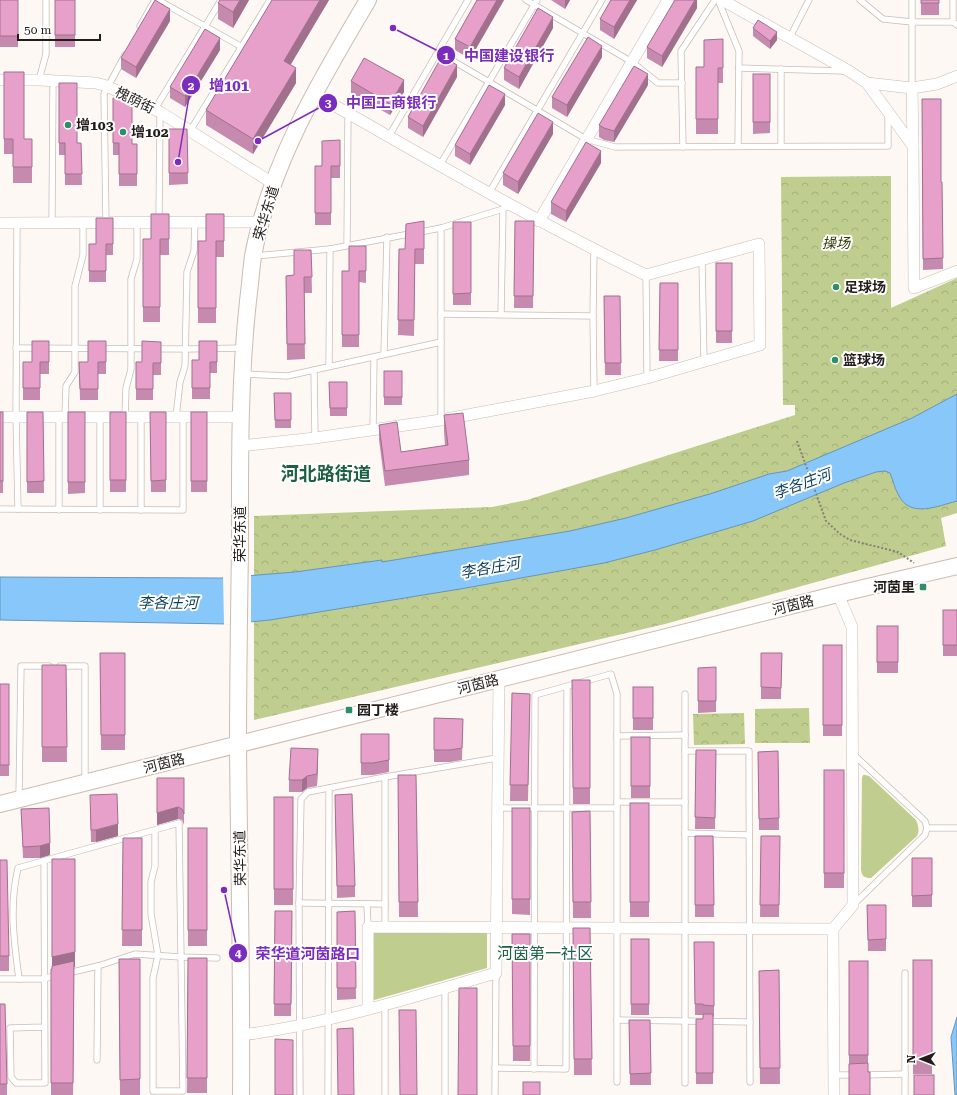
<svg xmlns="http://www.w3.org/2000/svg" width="957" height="1095" font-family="'Roboto Serif','Noto Sans SC',serif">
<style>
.green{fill:#bfcd8e}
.forest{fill:url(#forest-crowns)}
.water{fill:#87c7fa;stroke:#6994b7}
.pier{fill:#fdf8f4}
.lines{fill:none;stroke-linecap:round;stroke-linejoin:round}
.lane-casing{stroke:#cabcb4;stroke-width:7}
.street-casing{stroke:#cabcb4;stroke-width:12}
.secondary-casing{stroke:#cabcb4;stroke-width:18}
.path{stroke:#85807c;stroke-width:2;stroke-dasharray:2 2;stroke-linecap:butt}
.lane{stroke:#fff;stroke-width:5.5}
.street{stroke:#fff;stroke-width:11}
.secondary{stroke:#fff;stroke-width:16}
.wall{fill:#c68aae}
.shaded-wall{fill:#a1708d}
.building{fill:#e6a0ca;stroke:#a1708d}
.poi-dot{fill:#2e8e67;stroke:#fff;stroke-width:1.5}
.labels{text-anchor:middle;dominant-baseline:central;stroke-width:4;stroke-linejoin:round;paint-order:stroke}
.street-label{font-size:14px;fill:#221d1a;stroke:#fff}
.poi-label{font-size:14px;font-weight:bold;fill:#221d1a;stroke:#fff;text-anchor:start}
.park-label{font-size:14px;font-style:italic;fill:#333c02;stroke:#fff}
.water-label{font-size:15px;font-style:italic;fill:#0c3e5f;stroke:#fff}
.quarter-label{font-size:16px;fill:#1e6045;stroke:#fff}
.district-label{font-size:18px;font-weight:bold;fill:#1e6045;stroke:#fff}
.leader{fill:none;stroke:#7b2cbf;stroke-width:1.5}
.callout-dot{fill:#7b2cbf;stroke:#fff;stroke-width:1.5}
.mark-label{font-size:12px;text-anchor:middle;font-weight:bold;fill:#fff}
.callout-label{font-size:15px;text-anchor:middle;font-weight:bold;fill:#7b2cbf;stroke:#fff;stroke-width:4;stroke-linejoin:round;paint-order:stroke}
</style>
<defs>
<pattern id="forest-crowns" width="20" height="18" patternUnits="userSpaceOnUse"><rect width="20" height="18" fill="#bfcd8e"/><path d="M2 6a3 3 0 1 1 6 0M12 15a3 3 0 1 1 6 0" fill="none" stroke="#a4b07a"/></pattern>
</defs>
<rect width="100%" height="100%" fill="#fdf8f4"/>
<g class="green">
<path d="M863,775H865L869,776L916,820C918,825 920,831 917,836L871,878C864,878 862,876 861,870L862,778Z"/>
<polygon points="374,933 487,933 487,968 374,1000"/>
</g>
<g class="forest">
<polygon points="891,176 891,308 957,278 957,513 941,518 946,546 665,624 254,720 254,516 492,507 527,500 795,415 795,405 783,405 781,177"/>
<polygon points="809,708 810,743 755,743 755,709"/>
<polygon points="744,713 745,744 694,745 693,714"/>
</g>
<g class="water">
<path d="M957,394V501C938,506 909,519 898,494C894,487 893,480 890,473L885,471L876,472L844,483L753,521L655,550L604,563L466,588L270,620L228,624L0,620V577L221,578L295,572L382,560V562L570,531L626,518L713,493L769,474L787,471L912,418Z"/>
<polygon points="957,1017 957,1095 955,1095 951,1037"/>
</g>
<polygon class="pier" points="251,574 251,624 224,625 223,576"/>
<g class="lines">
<defs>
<g id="lane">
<polyline points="158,0 242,47"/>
<polyline points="526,0 632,62 658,83 682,83"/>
<polyline points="718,0 739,51 738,146"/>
<polyline points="860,0 883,19 912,22 953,22 957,25"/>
<polyline points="953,22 953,0"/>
<polyline points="140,26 155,0"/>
<polyline points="790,37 809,0"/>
<polyline points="438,52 586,139 615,147 888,146 888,115"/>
<polyline points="739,68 844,71"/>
<polyline points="781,69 781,146"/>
<polyline points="39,80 46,54 46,0"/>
<polyline points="912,88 912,0"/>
<polyline points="155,109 221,0"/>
<polyline points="190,131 270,0"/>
<polyline points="389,136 468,0"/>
<polyline points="683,147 681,51 715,0"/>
<polyline points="440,165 537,0"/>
<polyline points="489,193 602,0"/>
<polyline points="159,220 160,113"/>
<polyline points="17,223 16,417 18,509"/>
<polyline points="52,223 53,81"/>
<polyline points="106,223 104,94 125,55"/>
<polyline points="347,245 348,113"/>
<polyline points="255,256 330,249 441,228 503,209 510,205"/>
<polyline points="702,260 704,361"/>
<polyline points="646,275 647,378"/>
<polyline points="441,314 593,316"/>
<polyline points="501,314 503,209"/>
<polyline points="16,348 187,349 244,348"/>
<polyline points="384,354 387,237"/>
<polyline points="329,366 330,249"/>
<polyline points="314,370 315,438"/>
<polyline points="244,374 287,376 441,342"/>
<polyline points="594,391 593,316 594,250"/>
<polyline points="100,416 100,510"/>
<polyline points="125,416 126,388 131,369 131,279 137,259 137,222"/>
<polyline points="65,417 66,386 75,372 75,286 83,255 83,223"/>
<polyline points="176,417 180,382 185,366 187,272 194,251 195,222"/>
<polyline points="441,420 441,228"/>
<polyline points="373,430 374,357"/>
<polyline points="0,509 183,510 183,416"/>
<polyline points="59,510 59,417"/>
<polyline points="141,510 141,417"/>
<polyline points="60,666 85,666 85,781"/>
<polyline points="617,736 685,735"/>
<polyline points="685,751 749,751 750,1082"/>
<polyline points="853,754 925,821 927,828 925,835 853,905"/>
<polyline points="385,777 385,927"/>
<polyline points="19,797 21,666 49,666"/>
<polyline points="617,802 685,802"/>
<polyline points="497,808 617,808"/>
<polyline points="927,828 957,828"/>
<polyline points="685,833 749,835"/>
<path d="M44,861C44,935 44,1009 45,1083H16L11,1077L10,1028L44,1027"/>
<polyline points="299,903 385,904"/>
<polyline points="367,904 368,927"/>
<polyline points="68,973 98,966 135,954 181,957 217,958"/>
<polyline points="905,973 905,1095"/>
<polyline points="0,979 43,979 57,975"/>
<path d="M19,979C14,941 9,906 18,868L179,823L183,1091H153V978L158,955L151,914V882L155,866V830"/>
<polyline points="385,1004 385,1095"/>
<polyline points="617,1020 750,1022"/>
<polyline points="97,1060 98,966"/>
<polyline points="495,1068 566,1069 567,687"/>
<polyline points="534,1069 535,695 611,674 617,694 617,1082"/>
<polyline points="834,1075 855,1075"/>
<polyline points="864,1075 905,1074"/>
<polyline points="685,1083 685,694"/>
<polyline points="300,1095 299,903 301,799 308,792 385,777 497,758"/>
<polyline points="328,1095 329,788"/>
<polyline points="445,1095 445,987"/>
<polyline points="495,1095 496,973"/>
</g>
<g id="street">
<polyline points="722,0 849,71 867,83 913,146 914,288 957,271"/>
<polyline points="0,80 39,80 96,83 107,86 160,112 274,184"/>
<polyline points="867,83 912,88 937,84 957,76"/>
<polyline points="912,88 913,146"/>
<polyline points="539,221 668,0"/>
<polyline points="0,223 262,222"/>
<polyline points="0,417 241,417"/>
<path d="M240,446L315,438L441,420L594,391L647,378L760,345L759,244L646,275C532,220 424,156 314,94"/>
<polyline points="833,929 834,1095"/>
<polyline points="368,1009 368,927 833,929 853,905 852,627 838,594"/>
<path d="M242,1035C328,1024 412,997 496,973L499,679"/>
</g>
<g id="secondary">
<polyline points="0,804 838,594 957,566"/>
<path d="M241,1095C242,979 239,862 238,746C238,680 239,614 240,548C240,466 239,383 248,301C250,286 251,271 253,256C270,164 321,79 368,0"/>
</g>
</defs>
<use href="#lane" class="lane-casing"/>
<use href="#street" class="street-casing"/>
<use href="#secondary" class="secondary-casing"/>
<polyline class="path" points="797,441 826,521 840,534 850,540 898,552 914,563"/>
<use href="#lane" class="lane"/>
<use href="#street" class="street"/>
<use href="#secondary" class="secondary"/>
</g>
<g class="wall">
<rect x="0" y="0" width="18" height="47"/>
<rect x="55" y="0" width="20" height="47"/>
<polygon points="249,0 233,28 218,19 218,3"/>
<polygon points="272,0 329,0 290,65 296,83 253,154 206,125 206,110"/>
<polygon points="477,0 504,0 470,59 455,50 455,39"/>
<polygon points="551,0 570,0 565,9"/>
<polygon points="611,0 637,0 614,39 600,30 600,19"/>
<polygon points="697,0 697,8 662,67 647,58 647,47"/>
<rect x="921" y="0" width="18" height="15"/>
<polygon points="170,21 136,78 121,69 121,58"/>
<polygon points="553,28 519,89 504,80 504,68"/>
<polygon points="753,28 777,40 770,49 753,36"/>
<polygon points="723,39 723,83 718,83 718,134 696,134 696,67 704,67"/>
<polygon points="220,50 185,107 170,98 170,87"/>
<polygon points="602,57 567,117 552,108 552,97"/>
<polygon points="4,72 24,139 32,139 32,183 13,183 13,154 4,154"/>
<polygon points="753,74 770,74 770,133 753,134"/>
<polygon points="457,77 423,137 408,128 408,117"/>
<polygon points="351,81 404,92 390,115 351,93"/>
<polygon points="59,83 77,143 81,143 82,185 65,185 65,155 59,155"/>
<polygon points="648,85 614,142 604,140 599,137 599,125"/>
<polygon points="113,98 132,144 137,144 137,186 119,186 119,155 113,155"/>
<polygon points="922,99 941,182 942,182 943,269 923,270"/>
<polygon points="505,105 470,165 455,156 455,145"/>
<polygon points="169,129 187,129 188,184 169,185"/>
<polygon points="553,134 518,194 503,185 503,173"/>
<polygon points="340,140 340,178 331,178 331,225 315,225 315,166 322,166"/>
<polygon points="601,163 566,222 551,214 551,202"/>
<polygon points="169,214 169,255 160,255 160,322 143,322 143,239 151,239"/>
<polygon points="224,214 224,257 216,257 216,323 198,323 198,241 206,241"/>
<polygon points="113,218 113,255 106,255 106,282 89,282 89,244 96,244"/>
<polygon points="424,221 424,264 415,264 414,336 398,335 399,249 405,249"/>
<polygon points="515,221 534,221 533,308 514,308"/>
<rect x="453" y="222" width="18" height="83"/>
<polygon points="366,246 366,283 359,282 359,347 342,347 342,271 349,271"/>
<polygon points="311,250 312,293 304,293 305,359 287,360 286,276 294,275"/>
<rect x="716" y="263" width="16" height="80"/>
<polygon points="660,283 678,283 678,361 659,361"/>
<polygon points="604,296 620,296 621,375 605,375"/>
<polygon points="49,341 49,374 40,374 40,400 23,400 23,362 32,362"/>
<polygon points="106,341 106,374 98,374 98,400 80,400 79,362 88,362"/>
<polygon points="217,341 217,373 210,373 210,399 192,399 192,360 199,360"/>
<polygon points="161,342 161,375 153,375 153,400 136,400 136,362 142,362"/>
<rect x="384" y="371" width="18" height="34"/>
<polygon points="329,382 347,382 347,416 330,416"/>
<polygon points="274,393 291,393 291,428 275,428"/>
<rect x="0" y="412" width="3" height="81"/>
<polygon points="27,412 43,412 44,493 27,493"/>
<polygon points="68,412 85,412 85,493 68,494"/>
<rect x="110" y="412" width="16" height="80"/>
<polygon points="150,412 166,412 166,492 151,492"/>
<rect x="191" y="412" width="16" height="80"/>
<polygon points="444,415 469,460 469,475 385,486 379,440 379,425 401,452 445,446 444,431"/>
<rect x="943" y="610" width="14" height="46"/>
<rect x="877" y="626" width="21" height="47"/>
<rect x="823" y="645" width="19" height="91"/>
<polygon points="100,653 125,653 125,750 101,750"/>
<polygon points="761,653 782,653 781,699 761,699"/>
<polygon points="42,665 66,665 67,762 42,762"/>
<polygon points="698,668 716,701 716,712 698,713"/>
<polygon points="572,680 590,680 590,804 573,804"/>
<rect x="0" y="684" width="9" height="92"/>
<rect x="633" y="687" width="20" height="43"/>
<polygon points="512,693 530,694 528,801 510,801"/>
<polygon points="434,718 463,719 462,760 450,762 434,762"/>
<polygon points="361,734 389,734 389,772 373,775 361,775"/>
<rect x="631" y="737" width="19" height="61"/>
<polygon points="696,750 716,750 715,829 695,829"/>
<polygon points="778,751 779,830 759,830 758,752"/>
<polygon points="318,761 317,786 307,788 302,792 289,792 289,780"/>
<rect x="824" y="770" width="20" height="118"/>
<polygon points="398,775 416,775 418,917 399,917"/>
<polygon points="184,778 184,825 182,820 178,819 157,825"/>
<rect x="274" y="797" width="19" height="108"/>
<rect x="630" y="803" width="19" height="114"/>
<polygon points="90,806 118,836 96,842 91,842"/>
<polygon points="335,806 355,886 355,897 337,898"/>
<polygon points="512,808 530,808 530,915 512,914"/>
<polygon points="21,809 50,855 40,858 23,858"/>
<polygon points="590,811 591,918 573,918 572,812"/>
<rect x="188" y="828" width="19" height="118"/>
<polygon points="695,836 713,836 714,917 695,917"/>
<polygon points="761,836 780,836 779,917 760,917"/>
<polygon points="123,838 142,838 142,946 122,946"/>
<rect x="912" y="858" width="20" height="49"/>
<polygon points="52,859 75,967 74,967 73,1095 51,1095 51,969 52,969"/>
<polygon points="0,860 9,956 9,971 0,971"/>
<polygon points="867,905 886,905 886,951 868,951"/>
<polygon points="275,911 292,911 291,1016 274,1016"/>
<polygon points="355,911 356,999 337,1000 337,912"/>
<polygon points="573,928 590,928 592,1075 574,1075"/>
<polygon points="512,934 530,934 530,1061 513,1061"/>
<rect x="631" y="939" width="18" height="76"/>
<polygon points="694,942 714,942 714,1017 713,1017 713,1084 696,1084 696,1019 703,1019 703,1015 695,1015"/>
<polygon points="188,958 207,958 207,1093 187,1093"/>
<polygon points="119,959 140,959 140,1095 120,1095"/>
<rect x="913" y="960" width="19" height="114"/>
<polygon points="849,961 868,961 868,1072 849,1095"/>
<polygon points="779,970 780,1084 760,1084 759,971"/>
<polygon points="0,1004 7,1084 7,1095 0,1095"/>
<polygon points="629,1020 650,1020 651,1085 630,1085"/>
</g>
<g class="shaded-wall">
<polygon points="240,0 249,0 233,28 233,12"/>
<polygon points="320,0 329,0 284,76 284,61"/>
<polygon points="497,0 504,0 470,59 470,47"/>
<polygon points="565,0 570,0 565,9"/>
<polygon points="630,0 637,0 614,39 614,27"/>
<polygon points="695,0 697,0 697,8 662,67 662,56"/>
<polygon points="170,9 170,21 136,78 136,67"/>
<polygon points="553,17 553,28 519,89 519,77"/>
<polygon points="777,32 777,40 770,49 770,41"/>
<polygon points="220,38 220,50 185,107 185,96"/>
<polygon points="602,46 602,57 567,117 567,105"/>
<polygon points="457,65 457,77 423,137 423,126"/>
<polygon points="296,68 296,83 253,154 253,139"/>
<polygon points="648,74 648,85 614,142 614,131"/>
<polygon points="404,80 404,92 390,115 390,104"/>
<polygon points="505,94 505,105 470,165 470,154"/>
<polygon points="553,122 553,134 518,194 518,182"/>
<polygon points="601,151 601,163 566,222 566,211"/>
<polygon points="318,749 318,761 317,786 317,774"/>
<polygon points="307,776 307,788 302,792 302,780"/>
<polygon points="178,807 178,819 157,825 157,813"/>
<polygon points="118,824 118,836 96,842 96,830"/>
<polygon points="50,843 50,855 40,858 40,846"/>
<polygon points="75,859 75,967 74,967 73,1095 73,1083 52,972 52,957"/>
</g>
<g class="building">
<rect x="0" y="0" width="18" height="36"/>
<rect x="55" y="0" width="20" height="35"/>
<polygon points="155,0 170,9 136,67 121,58"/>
<polygon points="220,0 240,0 233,12 218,3"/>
<polygon points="272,0 320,0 284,61 296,68 253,139 206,110"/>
<polygon points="477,0 497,0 470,47 455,39"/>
<polygon points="611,0 630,0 614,27 600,19"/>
<polygon points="675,0 695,0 662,56 647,47"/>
<rect x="921" y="0" width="18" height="3"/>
<polygon points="538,8 553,17 519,77 504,68"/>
<polygon points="758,20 777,32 770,41 753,28"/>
<polygon points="205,29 220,38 185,96 170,87"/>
<polygon points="588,37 602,46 567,105 552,97"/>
<polygon points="723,39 723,68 718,68 718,119 696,119 696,67 704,67 704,40"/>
<polygon points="442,56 457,65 423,126 408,117"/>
<polygon points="364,58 404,80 390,104 351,81"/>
<polygon points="634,66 648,74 614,131 604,128 599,125"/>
<polygon points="4,72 24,72 24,139 32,139 32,167 13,167 13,139 4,139"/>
<rect x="753" y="74" width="17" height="48"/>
<polygon points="59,83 77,83 77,143 81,143 82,174 65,174 65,143 59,143"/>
<polygon points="489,85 505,94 470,154 455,145"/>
<polygon points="113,98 132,98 132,144 137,144 137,174 119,174 119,143 113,143"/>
<polygon points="922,99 941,99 941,182 942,182 943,258 923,259"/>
<polygon points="538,113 553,122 518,182 503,173"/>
<polygon points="169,129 187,129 188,173 169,173"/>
<polygon points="340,140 340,166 331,166 331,213 315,213 315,166 322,166 322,141"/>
<polygon points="586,142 601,151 566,211 551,202"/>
<polygon points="151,214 169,214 169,239 160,239 160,307 143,307 143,239 151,239"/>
<polygon points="206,214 224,214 224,241 216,241 216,308 198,308 198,241 206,241"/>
<polygon points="96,218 113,218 113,244 106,244 106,271 89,271 89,244 96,244"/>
<polygon points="424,221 424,249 415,249 414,320 398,320 399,249 405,249 406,224"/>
<polygon points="515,221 534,221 533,296 514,296"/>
<polygon points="453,222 471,222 471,293 453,294"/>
<polygon points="349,246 366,246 366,271 359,271 359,335 342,335 342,271 349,271"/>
<polygon points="294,250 311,250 312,277 304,277 305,344 287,344 286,276 294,275"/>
<rect x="716" y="263" width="16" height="68"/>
<polygon points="660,283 678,283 678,350 659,350"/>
<polygon points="604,296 620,296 621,363 605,363"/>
<polygon points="32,341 49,341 49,362 40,362 40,388 23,388 23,362 32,362"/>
<polygon points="88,341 106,341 106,362 98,362 98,389 80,389 79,362 88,362"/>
<polygon points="142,341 161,342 161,363 153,363 153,389 136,389 136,362 142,362"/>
<polygon points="199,341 217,341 217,362 210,362 210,388 192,388 192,360 199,360"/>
<rect x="384" y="371" width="18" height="26"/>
<polygon points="329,382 347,382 347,408 330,408"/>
<polygon points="274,393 291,393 291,420 275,420"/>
<rect x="0" y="412" width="3" height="69"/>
<polygon points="27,412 43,412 44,481 27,482"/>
<rect x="68" y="412" width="17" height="70"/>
<rect x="110" y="412" width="16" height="68"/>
<polygon points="150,412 166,412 166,480 151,481"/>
<rect x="191" y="412" width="16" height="69"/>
<polygon points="463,413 469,460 385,471 379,425 397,422 401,452 448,445 444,415"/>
<rect x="943" y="610" width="14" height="35"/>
<rect x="877" y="626" width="21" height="36"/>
<rect x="823" y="645" width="19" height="80"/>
<polygon points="100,653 125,653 125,735 101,735"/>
<polygon points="761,653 782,653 781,688 761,687"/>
<polygon points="42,665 66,665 67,747 42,747"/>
<polygon points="716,667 716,701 698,701 698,668"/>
<polygon points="572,680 590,680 590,788 573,788"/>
<rect x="0" y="684" width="9" height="81"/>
<rect x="633" y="687" width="20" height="31"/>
<polygon points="512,693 530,694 528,785 510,785"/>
<polygon points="434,718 463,719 462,748 450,750 434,750"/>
<polygon points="361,734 389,734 389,760 373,763 361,763"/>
<rect x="631" y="737" width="19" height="49"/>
<polygon points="291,748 318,749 317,774 307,776 302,780 289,780"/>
<polygon points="696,750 716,750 715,818 695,817"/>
<polygon points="778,751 779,818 759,819 758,752"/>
<rect x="824" y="770" width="20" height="103"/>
<polygon points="398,775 416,775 418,902 399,902"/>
<polygon points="157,778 184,778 184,814 182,809 178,807 157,813"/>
<polygon points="117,794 118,824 96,830 91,830 90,795"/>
<polygon points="352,794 355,886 337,886 335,795"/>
<rect x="274" y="797" width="19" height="92"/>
<rect x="630" y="803" width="19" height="99"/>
<polygon points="49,808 50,843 40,846 23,847 21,809"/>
<rect x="512" y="808" width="18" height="91"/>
<polygon points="590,811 591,902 573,902 572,812"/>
<rect x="188" y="828" width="19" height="102"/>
<polygon points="695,836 713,836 714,905 695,905"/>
<polygon points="761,836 780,836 779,905 760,905"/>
<polygon points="123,838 142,838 142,930 122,930"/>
<polygon points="912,858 932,858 932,895 912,896"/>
<polygon points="52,859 75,859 75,952 52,957"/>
<polygon points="0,860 7,860 9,956 0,956"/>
<polygon points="867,905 886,905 886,939 868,940"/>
<polygon points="275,911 292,911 291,1004 274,1004"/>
<polygon points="355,911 356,988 337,988 337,912"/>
<polygon points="573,928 590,928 592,1059 574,1059"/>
<polygon points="512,934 530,934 530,1046 513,1046"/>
<rect x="631" y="939" width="18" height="65"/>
<polygon points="694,942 714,942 714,1006 703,1005 703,1004 695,1004"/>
<polygon points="188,958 207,958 207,1078 187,1078"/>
<polygon points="119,959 140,959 140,1079 120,1080"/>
<rect x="913" y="960" width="19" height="99"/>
<polygon points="74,961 73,1083 51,1083 51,969 52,969 52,966"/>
<rect x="849" y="961" width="19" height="94"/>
<polygon points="779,970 780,1068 760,1068 759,971"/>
<polygon points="459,988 477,988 477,1095 458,1095"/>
<polygon points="0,1004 5,1004 7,1084 0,1084"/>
<polygon points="399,1010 416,1010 417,1095 400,1095"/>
<polygon points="703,1014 713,1014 713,1073 696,1073 696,1019 703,1019"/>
<polygon points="629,1020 650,1020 651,1073 630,1074"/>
<polygon points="353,1028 354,1095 338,1095 337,1029"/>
<polygon points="275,1039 293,1040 293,1095 275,1095"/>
<polygon points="868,1063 868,1072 870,1072 870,1095 849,1095 849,1064"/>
<rect x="914" y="1075" width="20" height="20"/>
<rect x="523" y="1082" width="17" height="13"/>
</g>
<g class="poi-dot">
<circle cx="68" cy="125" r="4"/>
<circle cx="123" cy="132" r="4"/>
<circle cx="836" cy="287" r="4"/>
<circle cx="835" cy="360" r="4"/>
<rect x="919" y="583" width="8" height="8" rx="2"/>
<rect x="345" y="706" width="8" height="8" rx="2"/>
</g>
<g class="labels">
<g class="street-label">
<text transform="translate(135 100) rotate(26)">槐荫街</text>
<text transform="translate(266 213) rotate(-73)">荣华东道</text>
<text transform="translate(240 534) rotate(-90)">荣华东道</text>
<text transform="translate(793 605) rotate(-14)">河茵路</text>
<text transform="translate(478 684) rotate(-14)">河茵路</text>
<text transform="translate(164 763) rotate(-14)">河茵路</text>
<text transform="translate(240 858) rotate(-91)">荣华东道</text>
</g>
<g class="poi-label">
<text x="76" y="125">增103</text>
<text x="131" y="132">增102</text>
<text x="844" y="287">足球场</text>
<text x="843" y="360">篮球场</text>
<text x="915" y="587" text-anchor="end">河茵里</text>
<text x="357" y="710">园丁楼</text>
</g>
<g class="park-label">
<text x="836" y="243">操场</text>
</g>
<g class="water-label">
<text transform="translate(802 484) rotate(-20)">李各庄河</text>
<text transform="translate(490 568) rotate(-10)">李各庄河</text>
<text x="168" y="603">李各庄河</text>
</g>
<g class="quarter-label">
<text x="545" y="953">河茵第一社区</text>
</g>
<g class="district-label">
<text x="326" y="473">河北路街道</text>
</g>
</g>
<path class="leader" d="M393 28L446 55M178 162L191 85M258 141L328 103M224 890L238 953"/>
<g class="callout-dot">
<circle cx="393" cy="28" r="4"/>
<circle cx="178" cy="162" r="4"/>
<circle cx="258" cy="141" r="4"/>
<circle cx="224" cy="890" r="4"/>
<circle cx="446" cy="55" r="10"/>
<circle cx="191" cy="85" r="10"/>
<circle cx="328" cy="103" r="10"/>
<circle cx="238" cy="953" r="10"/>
</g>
<g class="mark-label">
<text x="446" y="60">1</text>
<text x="191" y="90">2</text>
<text x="328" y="107">3</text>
<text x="238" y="957">4</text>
</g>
<g class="callout-label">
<text x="509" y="61">中国建设银行</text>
<text x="229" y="91">增101</text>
<text x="391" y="108">中国工商银行</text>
<text x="308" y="959">荣华道河茵路口</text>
</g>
<g transform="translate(921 1059) rotate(270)" stroke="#ffffff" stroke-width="3" paint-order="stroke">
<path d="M0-3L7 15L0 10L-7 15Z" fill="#221d1a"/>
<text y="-6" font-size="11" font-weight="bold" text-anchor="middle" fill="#221d1a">N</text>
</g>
<path d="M18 34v6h82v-6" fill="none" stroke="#221d1a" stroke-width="2"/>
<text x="24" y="34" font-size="12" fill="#221d1a" stroke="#ffffff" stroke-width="3" paint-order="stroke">50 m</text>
</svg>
